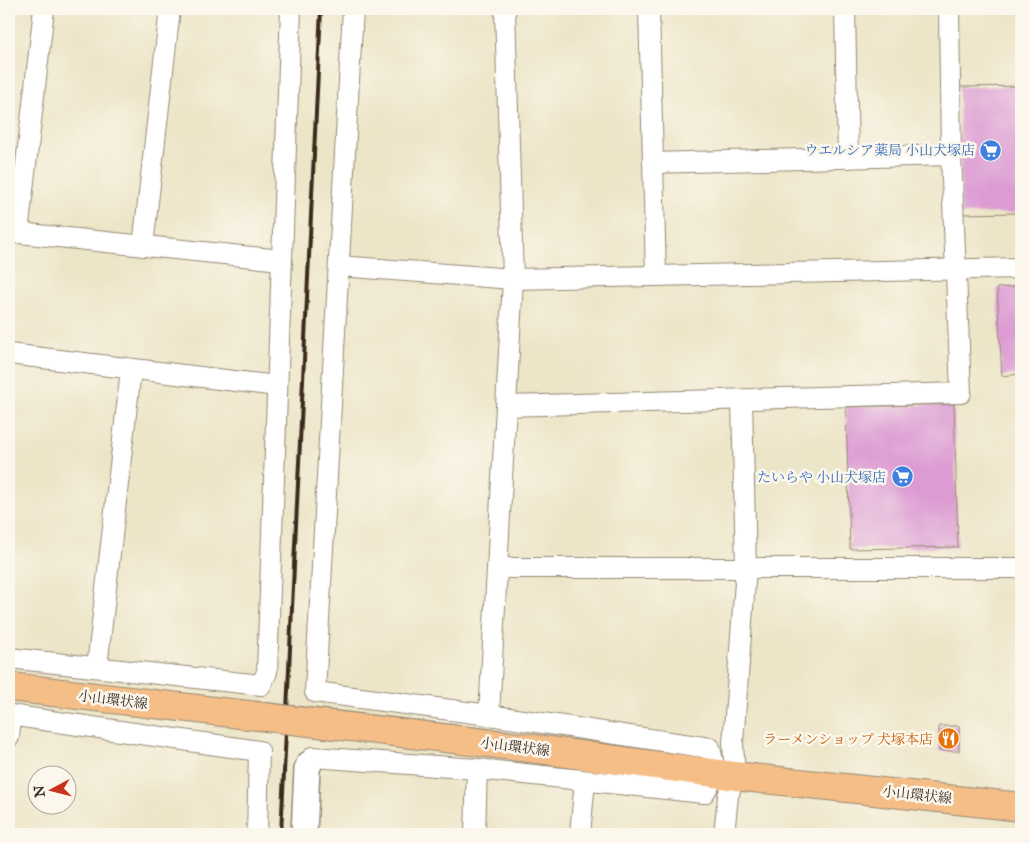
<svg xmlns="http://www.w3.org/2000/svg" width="1030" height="843" font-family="'IM FELL Great Primer','Noto Serif JP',serif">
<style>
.building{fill:#dc9bd3}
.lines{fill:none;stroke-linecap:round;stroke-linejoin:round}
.minor-casing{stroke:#948873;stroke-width:22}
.tertiary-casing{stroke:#948873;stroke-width:28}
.primary-casing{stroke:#948873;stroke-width:30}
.minor{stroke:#fff;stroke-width:20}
.tertiary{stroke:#fff;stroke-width:25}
.primary{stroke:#f6be87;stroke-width:28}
.rail{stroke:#3b2a1e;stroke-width:4}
.primary-bridge-casing{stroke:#948873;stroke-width:30;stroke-linecap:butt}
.primary-bridge{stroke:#f6be87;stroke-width:28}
.labels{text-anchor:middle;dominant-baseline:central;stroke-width:5;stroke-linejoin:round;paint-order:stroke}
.shop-label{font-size:14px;fill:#366cbe;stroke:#fbf7ec;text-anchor:end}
.street-label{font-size:14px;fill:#3b2a1e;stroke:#fbf7ec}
.food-label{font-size:14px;fill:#c56008;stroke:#fbf7ec;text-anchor:end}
</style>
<rect width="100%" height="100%" fill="#fbf7ec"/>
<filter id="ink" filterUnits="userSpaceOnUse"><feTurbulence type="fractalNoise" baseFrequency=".02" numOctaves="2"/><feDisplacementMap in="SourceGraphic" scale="10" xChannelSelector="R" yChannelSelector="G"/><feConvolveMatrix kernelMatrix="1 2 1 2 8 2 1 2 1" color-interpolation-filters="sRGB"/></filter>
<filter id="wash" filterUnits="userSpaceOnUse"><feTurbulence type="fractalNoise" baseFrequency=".0096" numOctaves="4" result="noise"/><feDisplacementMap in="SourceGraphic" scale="20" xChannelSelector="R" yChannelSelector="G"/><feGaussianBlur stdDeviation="1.12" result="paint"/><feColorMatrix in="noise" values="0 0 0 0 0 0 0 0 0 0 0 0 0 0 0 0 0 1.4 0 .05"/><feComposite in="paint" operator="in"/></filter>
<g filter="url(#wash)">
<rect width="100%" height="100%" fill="#ede5c8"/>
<g id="blocks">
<g class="building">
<polygon points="1021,86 1021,213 961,214 959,87"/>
<polygon points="1021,286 1021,374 1002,376 997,288"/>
<polygon points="954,404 958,547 850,549 846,407"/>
<rect x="939" y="726" width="20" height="25"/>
</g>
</g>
</g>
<g filter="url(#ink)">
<use href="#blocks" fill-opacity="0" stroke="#948873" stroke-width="1"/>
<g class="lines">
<defs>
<g id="minor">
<polyline points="649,9 656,276"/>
<polyline points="845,9 848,158"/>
<polyline points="653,163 951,155"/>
<polyline points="9,232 281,260"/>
<polyline points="18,233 44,9"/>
<polyline points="143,246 170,9"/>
<polyline points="339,266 513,279 1021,268"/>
<polyline points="9,354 277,386"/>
<polyline points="506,406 961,393 951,155 949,9"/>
<polyline points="498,568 1021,568"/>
<polyline points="9,658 261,685 267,672 291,9"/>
<polyline points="97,667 131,370"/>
<polyline points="9,715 259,751 257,834"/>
<polyline points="489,715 513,279 505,9"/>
<polyline points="9,737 11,715"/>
<polyline points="309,764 313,757 477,769 704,793 716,773 710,748 489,715 315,692 353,9"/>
<polyline points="475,834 477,769"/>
<polyline points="580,834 585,781"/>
<polyline points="724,834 728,796 735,776 733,743 746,568 742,400"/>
</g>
<polyline id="tertiary" points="304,834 307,769 309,764"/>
<polyline id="primary" points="529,748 735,776 1021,807"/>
</defs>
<use href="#minor" class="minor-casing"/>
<use href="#tertiary" class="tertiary-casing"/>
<use href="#primary" class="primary-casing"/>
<use href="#minor" class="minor"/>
<use href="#tertiary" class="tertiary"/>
<use href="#primary" class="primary"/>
<polyline class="rail" points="281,834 321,9"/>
<defs>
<polyline id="primary-bridge" points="10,687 529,748"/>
</defs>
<use href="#primary-bridge" class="primary-bridge-casing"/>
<use href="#primary-bridge" class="primary-bridge"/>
</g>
</g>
<defs>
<symbol id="supermarket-disc" viewBox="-11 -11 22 22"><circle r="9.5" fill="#3f7fe0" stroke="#fbf7ec"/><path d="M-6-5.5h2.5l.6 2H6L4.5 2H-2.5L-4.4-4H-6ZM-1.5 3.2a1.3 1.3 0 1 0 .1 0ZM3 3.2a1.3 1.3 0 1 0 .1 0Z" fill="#fff"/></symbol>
<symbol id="restaurant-disc" viewBox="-11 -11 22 22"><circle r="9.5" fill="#e8710a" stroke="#fbf7ec"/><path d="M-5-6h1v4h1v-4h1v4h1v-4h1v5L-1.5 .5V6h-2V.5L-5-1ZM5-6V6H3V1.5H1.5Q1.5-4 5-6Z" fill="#fff"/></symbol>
</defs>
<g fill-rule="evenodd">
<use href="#supermarket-disc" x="978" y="138" width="25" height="25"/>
<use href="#supermarket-disc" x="890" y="464" width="25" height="25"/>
<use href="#restaurant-disc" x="936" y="726" width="25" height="25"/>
</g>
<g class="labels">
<g class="shop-label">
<text x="975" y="150">ウエルシア薬局 小山犬塚店</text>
<text x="886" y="477">たいらや 小山犬塚店</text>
</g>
<g class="street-label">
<text transform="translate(113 700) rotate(7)">小山環状線</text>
<text transform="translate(515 747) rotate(7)">小山環状線</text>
<text transform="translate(917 795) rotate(6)">小山環状線</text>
</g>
<g class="food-label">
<text x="933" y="739">ラーメンショップ 犬塚本店</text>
</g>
</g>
<rect width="1030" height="843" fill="none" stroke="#fbf7ec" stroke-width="30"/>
<g transform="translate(52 790) rotate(263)"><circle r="24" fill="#fbf7ec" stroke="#aea59a"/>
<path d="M0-4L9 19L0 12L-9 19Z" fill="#c8321e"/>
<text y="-8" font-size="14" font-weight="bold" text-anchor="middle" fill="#3b2a1e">N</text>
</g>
</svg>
